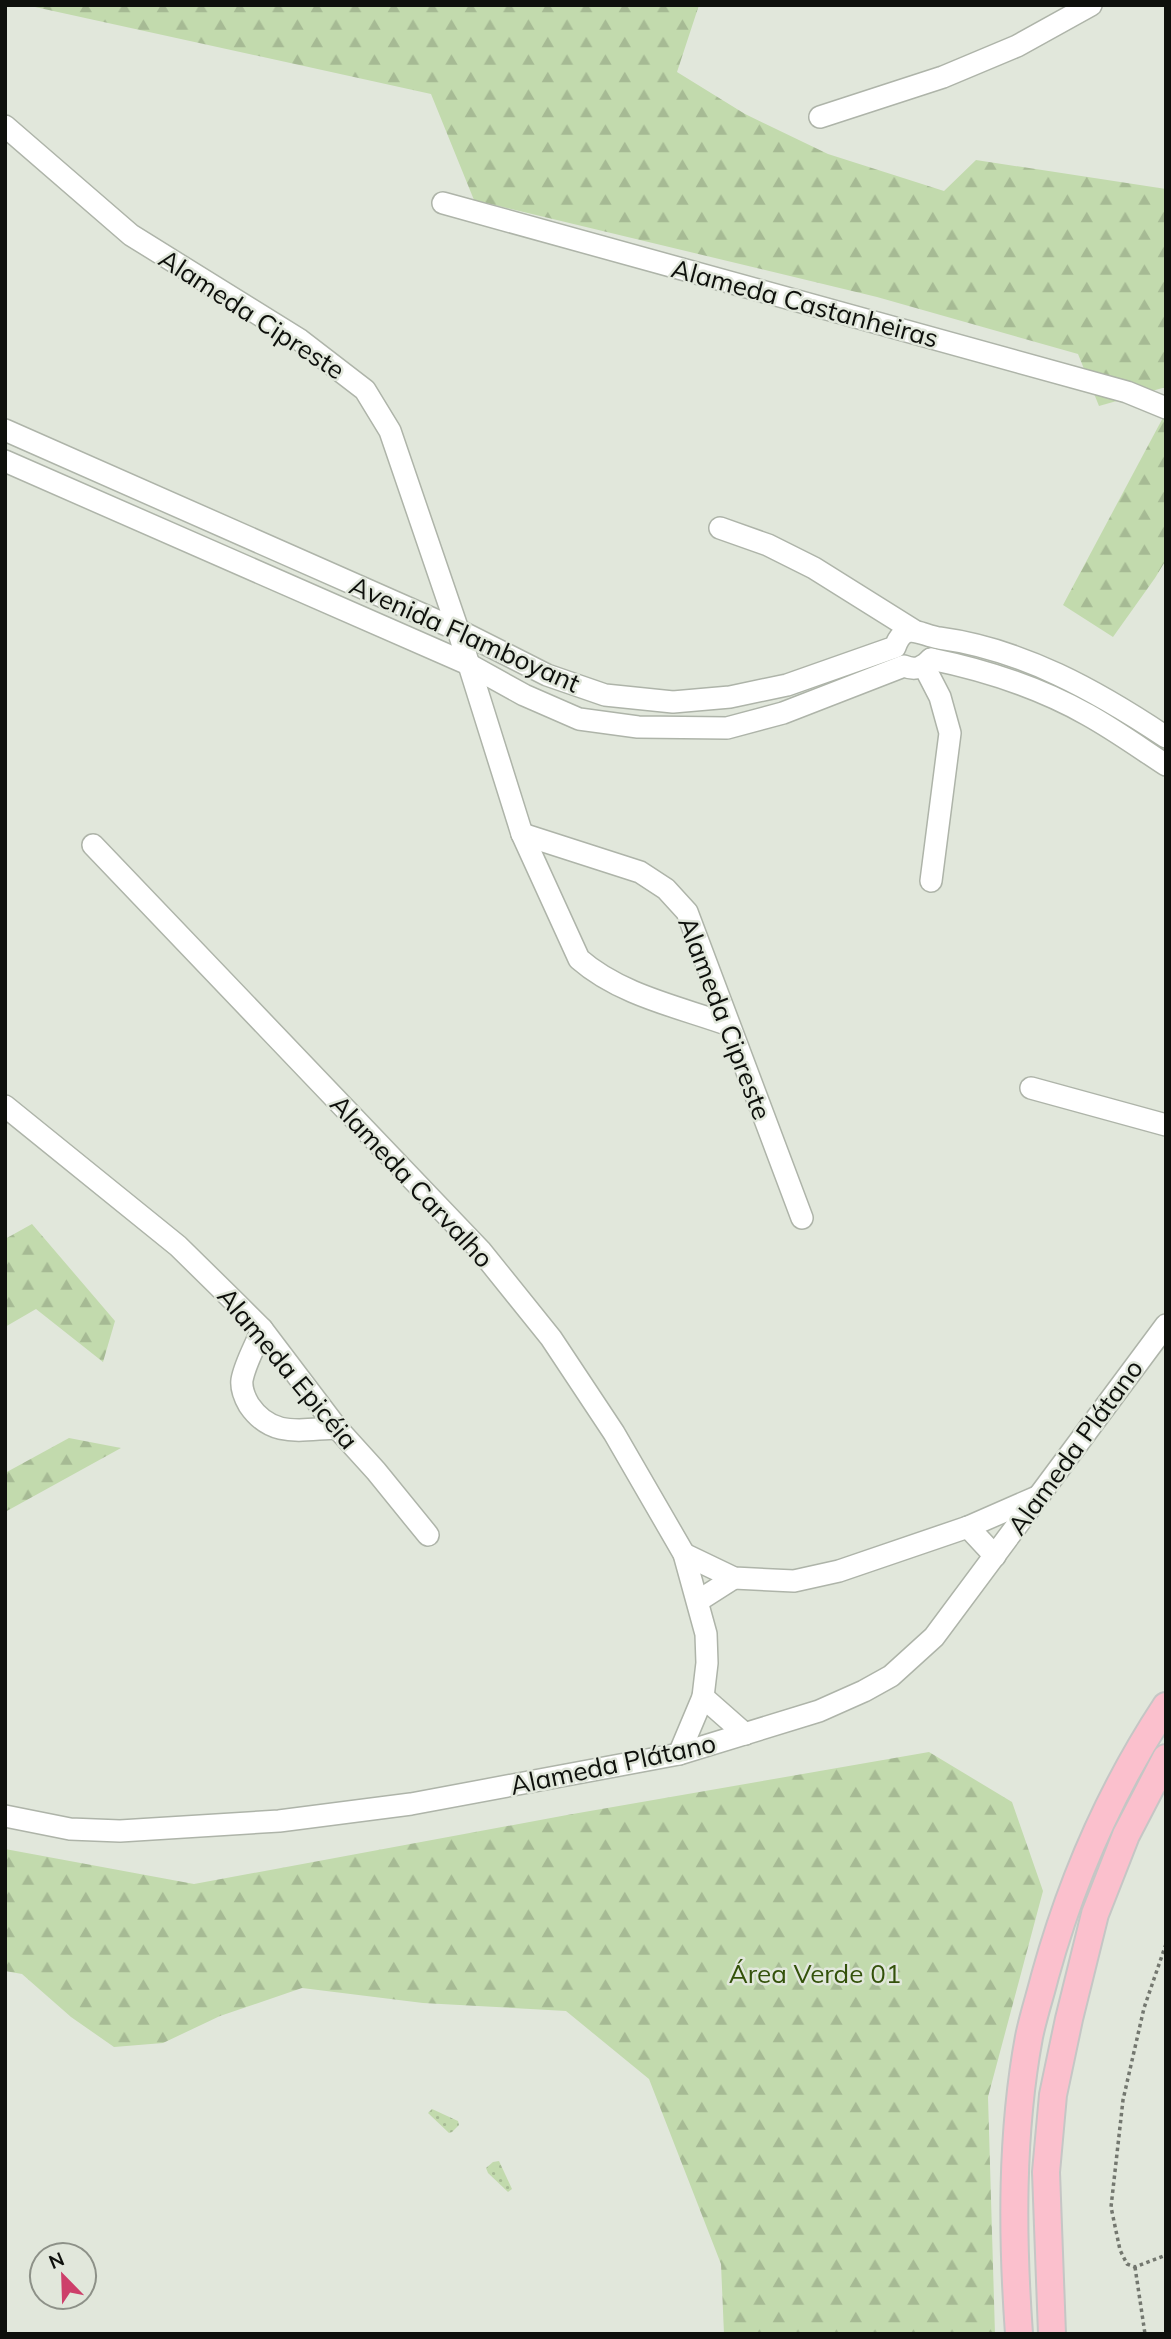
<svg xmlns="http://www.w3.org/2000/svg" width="1171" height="2339" font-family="Mulish,sans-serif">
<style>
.forest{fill:url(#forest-firs)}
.park{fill:url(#park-dots)}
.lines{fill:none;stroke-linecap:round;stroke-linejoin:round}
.minor-casing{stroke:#aeb4a9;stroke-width:24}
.major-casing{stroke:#c5c6c5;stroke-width:30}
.path{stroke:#73776f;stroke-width:3.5;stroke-dasharray:3.5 3.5;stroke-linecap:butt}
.minor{stroke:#fff;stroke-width:21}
.major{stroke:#fbc0cd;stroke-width:26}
.labels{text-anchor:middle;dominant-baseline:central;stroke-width:5;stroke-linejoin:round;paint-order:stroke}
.street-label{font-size:26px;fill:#0e100c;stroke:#e1e7db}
.park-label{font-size:26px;fill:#33510a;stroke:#e1e7db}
</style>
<defs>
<pattern id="forest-firs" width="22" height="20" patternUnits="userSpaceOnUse" patternTransform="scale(1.75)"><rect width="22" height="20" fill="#c2daad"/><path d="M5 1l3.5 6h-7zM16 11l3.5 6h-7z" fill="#a6ba94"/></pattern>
<pattern id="park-dots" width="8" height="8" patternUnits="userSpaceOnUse" patternTransform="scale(1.75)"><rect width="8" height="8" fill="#c2daad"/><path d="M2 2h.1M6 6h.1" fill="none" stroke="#a6ba94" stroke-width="1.8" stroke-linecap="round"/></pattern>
</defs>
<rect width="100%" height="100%" fill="#e1e7db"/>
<g class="forest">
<polygon points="26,5 699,5 677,72 745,114 828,154 944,191 976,160 1166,189 1166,387 1099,406 1078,354 877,297 474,200 431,94"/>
<polygon points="1166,412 1166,560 1155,578 1113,637 1063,605"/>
<polygon points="32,1224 115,1321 103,1362 36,1309 5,1327 5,1239"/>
<polygon points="69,1438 121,1448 5,1512 5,1473"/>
<polygon points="929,1752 1012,1802 1043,1891 988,2097 995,2334 724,2334 721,2264 649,2079 566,2011 423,2003 302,1988 220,2016 163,2043 114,2047 71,2017 22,1974 5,1971 5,1849 194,1884 567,1815"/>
</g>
<g class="park">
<polygon points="432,2109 458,2121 459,2125 452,2132 449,2133 428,2113"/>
<polygon points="499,2161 512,2189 508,2192 488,2173 486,2168 493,2162"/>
</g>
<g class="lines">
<defs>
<g id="minor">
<polyline points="820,117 943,77 1017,46 1091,5"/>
<path d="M5,126L131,235L300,340L365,390L390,431L458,630L522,834L579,959C620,995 679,1007 729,1025"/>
<polyline points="443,203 1127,392 1166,408"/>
<path d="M5,430L458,630L547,675L605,695L673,702L730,697L787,685L895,647C905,620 920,635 939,638C1022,649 1097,691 1166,737"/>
<path d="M5,461L468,664L524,695L579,719L638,727L727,728L783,713L904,666C916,671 923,667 931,659"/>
<polyline points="720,528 768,545 814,568 913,630"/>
<path d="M931,659C985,670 1040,688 1088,715C1115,730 1140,748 1166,765"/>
<polyline points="924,666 940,697 950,733 931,881"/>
<polyline points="522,834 640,872 666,889 687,912 802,1218"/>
<polyline points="93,845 481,1251 551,1338 614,1433 684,1554 706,1634 707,1663 703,1697 679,1754"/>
<polyline points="1031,1088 1166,1125"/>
<polyline points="5,1106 178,1246 237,1304 262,1329 337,1428 376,1471 428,1535"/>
<path d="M262,1329C256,1345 245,1363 242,1380C241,1388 245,1398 249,1405C272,1439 302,1429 337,1428"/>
<polyline points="968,1527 995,1556"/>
<polyline points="684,1554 734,1578 794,1581 839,1571 968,1527 1039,1496"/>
<polyline points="698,1601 734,1578"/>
<polyline points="703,1697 745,1734"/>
<polyline points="5,1816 70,1829 120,1831 279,1821 411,1804 679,1754 819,1711 864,1691 891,1676 934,1637 1166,1325"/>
</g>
<g id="major">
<path d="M1019,2334C1012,2236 1011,2134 1029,2037C1033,2017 1040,1996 1045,1976C1072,1878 1110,1791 1166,1706"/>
<polyline points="1052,2334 1046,2172 1053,2095 1069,2019 1095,1914 1126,1835 1166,1758"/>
</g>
</defs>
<use href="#minor" class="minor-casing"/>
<use href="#major" class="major-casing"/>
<g class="path">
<polyline points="1166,1944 1144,2008 1123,2100 1111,2207 1120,2250 1127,2264 1135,2267 1166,2255"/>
<polyline points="1135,2267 1145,2334"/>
</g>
<use href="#minor" class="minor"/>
<use href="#major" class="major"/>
</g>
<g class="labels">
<g class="street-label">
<text transform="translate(805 303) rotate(15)">Alameda Castanheiras</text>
<text transform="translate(252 314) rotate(33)">Alameda Cipreste</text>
<text transform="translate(465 634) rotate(24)">Avenida Flamboyant</text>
<text transform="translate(725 1018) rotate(69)">Alameda Cipreste</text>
<text transform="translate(412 1181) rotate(47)">Alameda Carvalho</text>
<text transform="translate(288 1368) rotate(50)">Alameda Epicéia</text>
<text transform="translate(1075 1447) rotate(-54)">Alameda Plátano</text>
<text transform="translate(613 1764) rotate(-12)">Alameda Plátano</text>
</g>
<g class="park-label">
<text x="815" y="1973">Área Verde 01</text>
</g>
</g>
<rect width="1171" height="2339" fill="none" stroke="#0e100c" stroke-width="14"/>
<g transform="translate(63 2276) rotate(337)"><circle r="33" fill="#e1e7db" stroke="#8d9188" stroke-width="2"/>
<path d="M0-5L12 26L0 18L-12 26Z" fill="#cd3f6a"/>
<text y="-10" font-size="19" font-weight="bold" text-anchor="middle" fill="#0e100c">N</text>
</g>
</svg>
